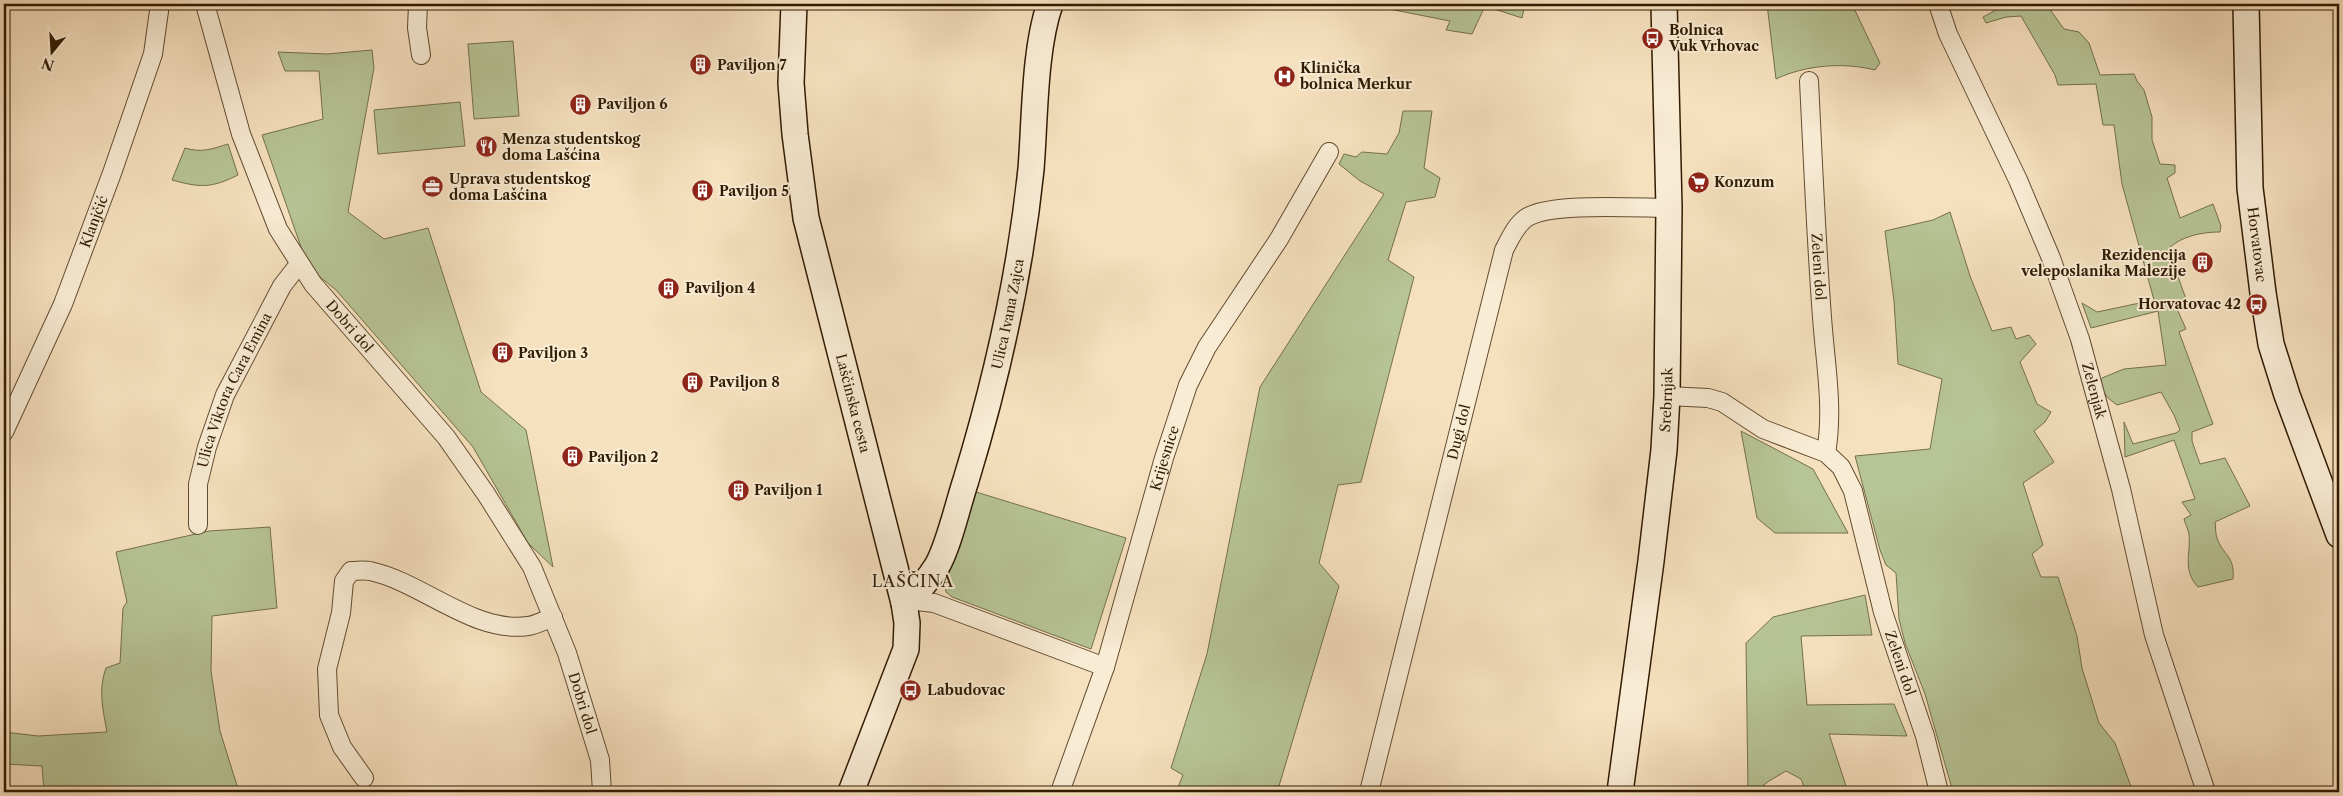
<svg xmlns="http://www.w3.org/2000/svg" width="2343" height="796" font-family="'Libre Caslon Text',serif">
<style>
.green{fill:#b7c495;stroke:#74704c}
.lines{fill:none;stroke-linecap:round;stroke-linejoin:round}
.street-casing{stroke:#624c31;stroke-width:20}
.secondary-casing{stroke:#311b02;stroke-width:28}
.street{stroke:#f9ecd5;stroke-width:18}
.secondary{stroke:#f9ecd5;stroke-width:25}
.labels{text-anchor:middle;dominant-baseline:central;stroke-width:4;stroke-linejoin:round;paint-order:stroke}
.poi-label{font-size:14px;font-weight:bold;fill:#311b02;stroke:#f9ecd5;text-anchor:start}
.street-label{font-size:14px;fill:#311b02;stroke:#f9ecd5}
.quarter-label{font-size:16px;letter-spacing:1px;fill:#311b02;stroke:#f9ecd5}
</style>
<rect width="100%" height="100%" fill="#f6e1be"/>
<filter id="stains"><feTurbulence type="fractalNoise" baseFrequency=".004" numOctaves="4"/><feColorMatrix values="0 0 0 0 .2 0 0 0 0 .09 0 0 0 0 .02 0 0 0 .5 -.17"/></filter>
<radialGradient id="worn" r=".72"><stop offset=".6" stop-color="#630" stop-opacity="0"/><stop offset="1" stop-color="#630" stop-opacity=".3"/></radialGradient>
<g class="green">
<polygon points="1378,4 1525,4 1522,18 1485,6 1472,34 1446,30 1450,21 1379,7"/>
<path d="M1767,4H1852L1880,63L1875,70C1844,62 1805,65 1776,79Z"/>
<path d="M2007,4H2054L2051,11L2064,29L2079,32L2089,43L2100,75L2134,74L2137,81L2144,90L2152,117V140L2160,164L2175,165V173L2167,178L2180,218L2213,204L2221,226L2220,232C2202,232 2181,236 2168,249L2186,299L2177,309L2186,329L2179,332L2213,424L2192,432V441L2200,464L2225,458L2250,506L2215,522C2216,527 2215,533 2217,538C2223,556 2235,555 2233,579L2198,587C2182,570 2191,554 2189,534C2188,529 2185,523 2184,519L2191,515L2182,502L2195,499L2174,440L2125,457L2124,422L2133,444L2176,433L2180,430L2174,415L2161,392L2117,405L2108,398L2099,385L2102,378L2124,369L2166,365L2158,311L2091,328L2082,303L2097,312L2154,300L2122,184L2114,125H2103L2096,84L2058,85L2055,75L2021,16L2006,17L1986,23L1983,17Z"/>
<polygon points="513,41 519,116 474,119 468,44"/>
<polygon points="372,50 374,68 348,212 384,239 428,228 481,392 526,430 553,567 528,543 473,447 336,290 308,267 262,135 323,119 319,71 285,71 278,52 327,54"/>
<polygon points="460,102 465,146 378,154 374,110"/>
<polygon points="1403,111 1432,111 1424,168 1440,178 1435,197 1406,202 1388,260 1414,277 1361,482 1338,485 1319,563 1339,586 1279,786 1237,788 1235,792 1176,792 1183,775 1171,768 1207,654 1260,387 1384,194 1360,181 1339,164 1344,154 1356,157 1362,152 1387,154 1399,133"/>
<path d="M228,144L238,175C212,188 201,188 172,180L185,148C201,153 212,149 228,144Z"/>
<polygon points="1950,212 1970,276 1992,331 2011,327 2016,339 2029,335 2036,344 2020,362 2037,404 2051,412 2045,422 2034,431 2054,462 2023,483 2043,545 2032,554 2041,577 2058,577 2077,636 2082,668 2099,723 2115,743 2133,792 1953,792 1925,694 1905,643 1899,619 1896,573 1886,565 1880,550 1855,456 1930,449 1942,379 1898,364 1894,301 1885,231 1933,220"/>
<polygon points="1741,431 1813,469 1848,533 1775,533 1757,518"/>
<polygon points="976,492 1126,538 1091,649 952,597 946,592 945,585"/>
<path d="M270,527L277,608L212,616L211,671L220,731L239,792H44L42,766L4,764V732L38,736L107,732C103,710 98,690 106,668L120,663L123,608L127,602L116,552L209,531Z"/>
<polygon points="1865,595 1872,635 1801,636 1807,705 1894,704 1907,736 1829,734 1848,792 1806,792 1801,779 1786,771 1769,781 1755,792 1748,792 1746,643 1773,617"/>
</g>
<g class="lines">
<defs>
<g id="street">
<path id="s1" d="M205,4L241,134L278,229L313,284L446,437L486,494L532,567L567,653L600,760L602,792"/>
<polyline points="418,4 417,28 421,55"/>
<path id="s2" d="M1938,4L1948,34L2018,180L2051,258L2080,339L2121,489L2154,635L2206,792"/>
<path id="s3" d="M1809,81C1813,160 1816,239 1822,317C1825,362 1834,408 1826,453"/>
<path id="s4" d="M1667,396L1708,398L1722,402L1763,429L1826,453L1841,467L1853,491L1883,612L1925,736L1939,792"/>
<path id="s5" d="M4,432L63,304L112,173L153,54L160,4"/>
<path id="s6" d="M198,525V484L207,447L225,395L282,286L299,264"/>
<polyline points="904,603 917,601 934,603 1105,667"/>
<path d="M364,778L342,747L329,715L327,669L341,613L344,581L351,571C357,571 364,570 370,571C422,582 474,634 528,626C536,625 545,620 553,617"/>
<path id="s7" d="M1060,792L1105,667L1164,458L1188,385L1207,347L1279,239L1329,152"/>
<path id="s8" d="M1369,792L1504,250C1510,239 1515,226 1526,218C1549,202 1638,208 1669,208"/>
</g>
<g id="secondary">
<path id="s9" d="M794,4L791,83L795,134L806,218L904,603L907,623L906,649L851,792"/>
<path id="s10" d="M2246,4L2250,188L2263,293L2271,344L2287,395L2339,535"/>
<path id="s11" d="M904,603C917,592 928,581 937,566C949,545 958,504 966,480C997,378 1020,276 1031,169C1035,120 1034,50 1050,4"/>
<path id="s12" d="M1620,792L1651,561L1664,450L1667,396L1669,208L1664,4"/>
</g>
</defs>
<use href="#street" class="street-casing"/>
<use href="#secondary" class="secondary-casing"/>
<use href="#street" class="street"/>
<use href="#secondary" class="secondary"/>
</g>
<defs>
<symbol id="bus-disc" viewBox="-11 -11 22 22"><circle r="9.5" fill="#8f2418" stroke="#f9ecd5"/><path d="M-5-6H5V4H4V6H2V4H-2V6H-4V4H-5ZM-3.5-4V0h7V-4ZM-3.5 1.2v1.5H-2V1.2ZM2 1.2v1.5H3.5V1.2Z" fill="#fff"/></symbol>
<symbol id="building-disc" viewBox="-11 -11 22 22"><circle r="9.5" fill="#8f2418" stroke="#f9ecd5"/><path d="M-4-6H4V6H1V3H-1V6H-4ZM-2.5-4.3h1.7v1.8h-1.7ZM.8-4.3h1.7v1.8H.8ZM-2.5-1h1.7V.8h-1.7ZM.8-1h1.7V.8H.8Z" fill="#fff"/></symbol>
<symbol id="hospital-disc" viewBox="-11 -11 22 22"><circle r="9.5" fill="#8f2418" stroke="#f9ecd5"/><path d="M-5-5h3v3.5h4V-5h3V5h-3V1.5h-4V5h-3Z" fill="#fff"/></symbol>
<symbol id="restaurant-disc" viewBox="-11 -11 22 22"><circle r="9.5" fill="#8f2418" stroke="#f9ecd5"/><path d="M-5-6h1v4h1v-4h1v4h1v-4h1v5L-1.5 .5V6h-2V.5L-5-1ZM5-6V6H3V1.5H1.5Q1.5-4 5-6Z" fill="#fff"/></symbol>
<symbol id="supermarket-disc" viewBox="-11 -11 22 22"><circle r="9.5" fill="#8f2418" stroke="#f9ecd5"/><path d="M-6-5.5h2.5l.6 2H6L4.5 2H-2.5L-4.4-4H-6ZM-1.5 3.2a1.3 1.3 0 1 0 .1 0ZM3 3.2a1.3 1.3 0 1 0 .1 0Z" fill="#fff"/></symbol>
<symbol id="office-disc" viewBox="-11 -11 22 22"><circle r="9.5" fill="#8f2418" stroke="#f9ecd5"/><path d="M-6-3h4V-5.5h4V-3h4V5H-6ZM-1-4.5V-3h2v-1.5ZM-6 0V1H6V0Z" fill="#fff"/></symbol>
</defs>
<g fill-rule="evenodd">
<use href="#bus-disc" x="1640" y="26" width="25" height="25"/>
<use href="#building-disc" x="688" y="52" width="25" height="25"/>
<use href="#hospital-disc" x="1272" y="64" width="25" height="25"/>
<use href="#building-disc" x="568" y="92" width="25" height="25"/>
<use href="#restaurant-disc" x="474" y="134" width="25" height="25"/>
<use href="#supermarket-disc" x="1686" y="170" width="25" height="25"/>
<use href="#office-disc" x="420" y="174" width="25" height="25"/>
<use href="#building-disc" x="690" y="178" width="25" height="25"/>
<use href="#building-disc" x="2190" y="250" width="25" height="25"/>
<use href="#building-disc" x="656" y="276" width="25" height="25"/>
<use href="#bus-disc" x="2244" y="292" width="25" height="25"/>
<use href="#building-disc" x="490" y="340" width="25" height="25"/>
<use href="#building-disc" x="680" y="370" width="25" height="25"/>
<use href="#building-disc" x="560" y="444" width="25" height="25"/>
<use href="#building-disc" x="726" y="478" width="25" height="25"/>
<use href="#bus-disc" x="898" y="678" width="25" height="25"/>
</g>
<g class="labels">
<g class="poi-label">
<text x="1669" y="30">Bolnica<tspan x="1669" dy="16">Vuk Vrhovac</tspan></text>
<text x="717" y="65">Paviljon 7</text>
<text x="1300" y="68">Klinička<tspan x="1300" dy="16">bolnica Merkur</tspan></text>
<text x="597" y="104">Paviljon 6</text>
<text x="502" y="139">Menza studentskog<tspan x="502" dy="16">doma Lašćina</tspan></text>
<text x="449" y="179">Uprava studentskog<tspan x="449" dy="16">doma Lašćina</tspan></text>
<text x="1714" y="182">Konzum</text>
<text x="719" y="191">Paviljon 5</text>
<text x="2186" y="255" text-anchor="end">Rezidencija<tspan x="2186" dy="16">veleposlanika Malezije</tspan></text>
<text x="685" y="288">Paviljon 4</text>
<text x="2241" y="304" text-anchor="end">Horvatovac 42</text>
<text x="518" y="353">Paviljon 3</text>
<text x="709" y="382">Paviljon 8</text>
<text x="588" y="457">Paviljon 2</text>
<text x="754" y="490">Paviljon 1</text>
<text x="927" y="690">Labudovac</text>
</g>
<g class="street-label">
<text stroke="none"><textPath href="#s5" startOffset="229">Klanjčić</textPath></text>
<text stroke="none"><textPath href="#s10" startOffset="241">Horvatovac</textPath></text>
<text stroke="none"><textPath href="#s3" startOffset="186">Zeleni dol</textPath></text>
<text stroke="none"><textPath href="#s11" startOffset="312">Ulica Ivana Zajca</textPath></text>
<text stroke="none"><textPath href="#s1" startOffset="358">Dobri dol</textPath></text>
<text stroke="none"><textPath href="#s6" startOffset="142">Ulica Viktora Cara Emina</textPath></text>
<text stroke="none"><textPath href="#s2" startOffset="418">Zelenjak</textPath></text>
<text stroke="none"><textPath href="#s12" startOffset="395">Srebrnjak</textPath></text>
<text stroke="none"><textPath href="#s9" startOffset="406">Laščinska cesta</textPath></text>
<text stroke="none"><textPath href="#s8" startOffset="371">Dugi dol</textPath></text>
<text stroke="none"><textPath href="#s7" startOffset="350">Krijesnice</textPath></text>
<text stroke="none"><textPath href="#s4" startOffset="398">Zeleni dol</textPath></text>
<text stroke="none"><textPath href="#s1" startOffset="806">Dobri dol</textPath></text>
</g>
<g class="quarter-label">
<text x="913" y="581">LAŠČINA</text>
</g>
</g>
<rect width="2343" height="796" fill="none" stroke="#f6e1be" stroke-width="20"/>
<rect x="5" y="5" width="2333" height="786" fill="none" stroke="#311b02" stroke-width="2.5"/>
<rect x="10" y="10" width="2323" height="776" fill="none" stroke="#311b02"/>
<g transform="translate(52 52) rotate(198)" stroke="#f9ecd5" stroke-width="4" paint-order="stroke">
<path d="M0-4L9 19L0 12L-9 19Z" fill="#311b02"/>
<text y="-8" font-size="14" font-weight="bold" text-anchor="middle" fill="#311b02">N</text>
</g>
<rect width="100%" height="100%" filter="url(#stains)"/>
<rect width="100%" height="100%" fill="url(#worn)"/>
</svg>
